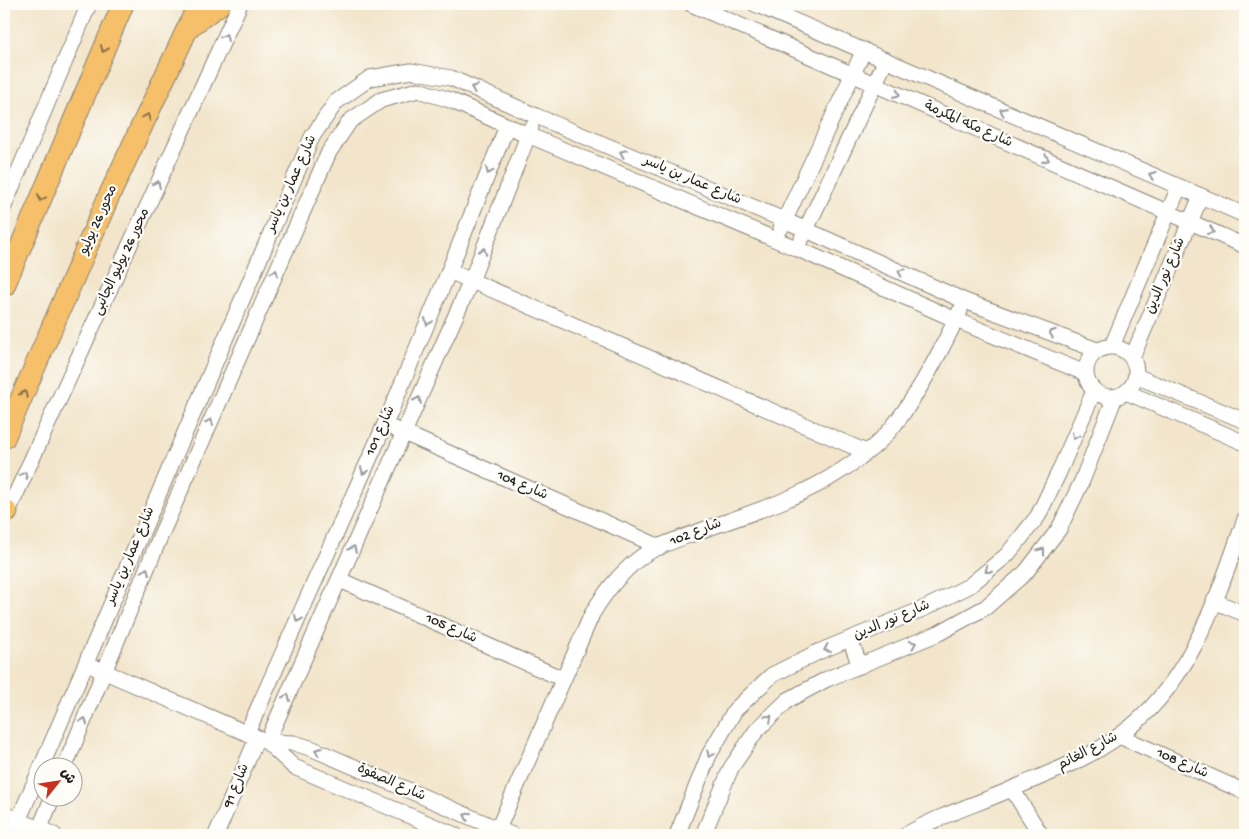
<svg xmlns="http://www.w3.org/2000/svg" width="1249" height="839" font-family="'Gochi Hand','Playpen Sans Arabic',sans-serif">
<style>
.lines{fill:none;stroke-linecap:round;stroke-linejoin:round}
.minor-casing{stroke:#878074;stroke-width:17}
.highway-casing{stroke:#878074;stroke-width:23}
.minor{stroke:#fff;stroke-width:15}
.highway{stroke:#f6c06b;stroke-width:21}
.oneway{stroke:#999}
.oneway2{stroke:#896e44}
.labels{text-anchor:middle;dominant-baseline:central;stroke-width:4.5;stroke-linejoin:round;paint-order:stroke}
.street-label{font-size:14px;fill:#1c1c1c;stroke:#fdfcf7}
</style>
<rect width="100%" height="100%" fill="#fdfcf7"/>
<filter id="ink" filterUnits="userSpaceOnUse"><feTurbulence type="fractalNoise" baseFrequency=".02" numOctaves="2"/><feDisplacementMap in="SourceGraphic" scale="10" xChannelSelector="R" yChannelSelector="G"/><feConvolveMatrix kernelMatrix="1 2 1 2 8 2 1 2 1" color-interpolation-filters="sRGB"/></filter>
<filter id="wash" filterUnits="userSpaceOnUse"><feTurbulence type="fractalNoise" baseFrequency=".0096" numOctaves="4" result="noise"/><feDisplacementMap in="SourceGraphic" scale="20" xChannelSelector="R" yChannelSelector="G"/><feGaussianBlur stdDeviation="1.12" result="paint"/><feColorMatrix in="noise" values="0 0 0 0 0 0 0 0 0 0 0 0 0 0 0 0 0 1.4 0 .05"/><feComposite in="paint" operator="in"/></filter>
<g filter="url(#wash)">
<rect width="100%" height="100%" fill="#f2e5cb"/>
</g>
<g filter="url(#ink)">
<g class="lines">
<defs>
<g id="minor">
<polyline points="691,4 1245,246"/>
<polyline points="755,4 1245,215"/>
<polyline points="4,206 89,4"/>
<polyline points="781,228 864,50"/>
<polyline points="802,238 886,60"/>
<polyline points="449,271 866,452"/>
<polyline points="1112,346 1179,187"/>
<circle cx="1111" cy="372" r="25"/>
<polyline points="1132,358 1201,196"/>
<polyline points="1136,376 1245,421"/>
<polyline points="1126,392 1245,443"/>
<polyline points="395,429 660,547"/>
<polyline points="4,520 240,4"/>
<polyline points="340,580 563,679"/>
<polyline points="1214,601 1245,614"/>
<polyline points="850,639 860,666"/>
<polyline points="96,668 267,742 294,743 313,749 512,835"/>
<polyline points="247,733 389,415 449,271 507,126"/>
<polyline points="1119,736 1245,792"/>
<polyline points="267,742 471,281 531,128"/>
<polyline points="267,742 294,767 455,835"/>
<polyline points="65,766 160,537 329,152 350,121 381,100 418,90 450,100 528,135 798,249 956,320 1085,373"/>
<polyline points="1012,789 1041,835"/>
<polyline points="4,814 54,835"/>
<path d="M498,829L592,614C605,592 620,573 641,557C657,545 680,539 700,531C748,514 799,499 842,470C859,459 878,445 891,429C918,396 942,349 960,311"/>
<polyline points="12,835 312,137 336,102 370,78 411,71 451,78 536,116 784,220 965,301 1097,350"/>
<polyline points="37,835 53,796"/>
<polyline points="216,835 257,738"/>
<polyline points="677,835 709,755 735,710 772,675 818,652 925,608 969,586 1007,555 1038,516 1059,472 1094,391"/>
<polyline points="703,835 731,768 756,731 788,700 827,679 939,633 986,607 1026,572 1059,529 1082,481 1115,397"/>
<path d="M906,835C939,815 978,804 1014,788C1049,773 1088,759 1119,736C1190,686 1217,598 1245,519"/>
</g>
<g id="highway">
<polyline points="190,26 220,4"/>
<polyline points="4,286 123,4"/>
<polyline points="4,438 109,196 199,4"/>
<polyline points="4,510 7,512"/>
</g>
</defs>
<use href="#minor" class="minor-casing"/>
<use href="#highway" class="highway-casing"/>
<use href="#minor" class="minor"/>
<use href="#highway" class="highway"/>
</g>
<defs><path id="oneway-chevron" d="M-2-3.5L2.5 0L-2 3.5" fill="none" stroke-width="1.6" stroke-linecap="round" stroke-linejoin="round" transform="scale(1.25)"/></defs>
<g class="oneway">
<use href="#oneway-chevron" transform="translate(225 37) rotate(-65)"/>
<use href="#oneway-chevron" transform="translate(474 88) rotate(-157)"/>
<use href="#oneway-chevron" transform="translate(897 94) rotate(24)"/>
<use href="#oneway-chevron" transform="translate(1003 111) rotate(-157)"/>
<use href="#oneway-chevron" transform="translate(623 153) rotate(-157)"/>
<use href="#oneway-chevron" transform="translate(1046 159) rotate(24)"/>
<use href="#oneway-chevron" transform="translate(489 171) rotate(112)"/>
<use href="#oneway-chevron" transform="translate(1152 175) rotate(-157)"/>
<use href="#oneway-chevron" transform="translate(157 184) rotate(-65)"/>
<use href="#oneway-chevron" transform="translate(1211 231) rotate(23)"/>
<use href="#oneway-chevron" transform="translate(483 251) rotate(-69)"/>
<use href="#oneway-chevron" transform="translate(901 272) rotate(-156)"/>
<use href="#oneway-chevron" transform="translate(275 273) rotate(-66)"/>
<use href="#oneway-chevron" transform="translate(428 322) rotate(113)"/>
<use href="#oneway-chevron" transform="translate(1052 333) rotate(-160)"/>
<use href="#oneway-chevron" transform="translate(418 400) rotate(-66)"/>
<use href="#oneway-chevron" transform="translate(210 422) rotate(-67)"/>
<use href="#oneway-chevron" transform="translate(1075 436) rotate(113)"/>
<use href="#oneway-chevron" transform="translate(364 471) rotate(114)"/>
<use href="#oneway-chevron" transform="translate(24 475) rotate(-65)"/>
<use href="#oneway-chevron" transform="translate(353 549) rotate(-66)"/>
<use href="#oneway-chevron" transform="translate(1042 551) rotate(-53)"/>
<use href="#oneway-chevron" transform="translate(988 570) rotate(141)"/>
<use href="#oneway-chevron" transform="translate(146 571) rotate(-68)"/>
<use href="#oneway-chevron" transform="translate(298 619) rotate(114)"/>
<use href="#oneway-chevron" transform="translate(913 644) rotate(-22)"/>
<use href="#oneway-chevron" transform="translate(827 649) rotate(156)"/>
<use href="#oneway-chevron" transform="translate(287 697) rotate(-66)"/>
<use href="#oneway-chevron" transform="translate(769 718) rotate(-43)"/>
<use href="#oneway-chevron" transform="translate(84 721) rotate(-68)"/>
<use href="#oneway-chevron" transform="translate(318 751) rotate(-157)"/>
<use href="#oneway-chevron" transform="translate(710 754) rotate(117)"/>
<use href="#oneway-chevron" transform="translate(467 816) rotate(-156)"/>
</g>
<g class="oneway2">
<use href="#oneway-chevron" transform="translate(104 49) rotate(113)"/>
<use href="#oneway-chevron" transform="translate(147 117) rotate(-65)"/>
<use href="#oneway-chevron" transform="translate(41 198) rotate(113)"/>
<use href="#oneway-chevron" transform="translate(24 394) rotate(-66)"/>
</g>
</g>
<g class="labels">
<g class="street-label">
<text transform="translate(968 125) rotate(24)">شارع مكه المكرمة</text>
<text transform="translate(692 181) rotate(23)">شارع عمار بن ياسر</text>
<text transform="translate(292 184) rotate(-66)">شارع عمار بن ياسر</text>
<text transform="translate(99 220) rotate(-66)">محور 26 يوليو</text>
<text transform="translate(122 262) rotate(-65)">محور 26 يوليو الجانبى</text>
<text transform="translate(1166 276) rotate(-67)">شارع نور الدين</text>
<text transform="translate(381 431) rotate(-66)">شارع 101</text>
<text transform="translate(522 486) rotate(24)">شارع 104</text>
<text transform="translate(696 533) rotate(-21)">شارع 102</text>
<text transform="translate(131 556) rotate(-67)">شارع عمار بن ياسر</text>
<text transform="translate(892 621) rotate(-23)">شارع نور الدين</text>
<text transform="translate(451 629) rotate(24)">شارع 105</text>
<text transform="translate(1088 752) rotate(-28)">شارع الغانم</text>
<text transform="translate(1182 764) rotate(24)">شارع 108</text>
<text transform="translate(391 783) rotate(24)">شارع الصفوة</text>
<text transform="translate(237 786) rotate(-67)">شارع 91</text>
</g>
</g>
<rect width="1249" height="839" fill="none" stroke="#fdfcf7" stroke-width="20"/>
<g transform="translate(58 782) rotate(60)"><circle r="24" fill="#fdfcf7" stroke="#a3a29f"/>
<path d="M0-4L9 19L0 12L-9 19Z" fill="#c8321e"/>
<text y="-8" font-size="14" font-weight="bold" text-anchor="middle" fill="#1c1c1c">ش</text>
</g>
</svg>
